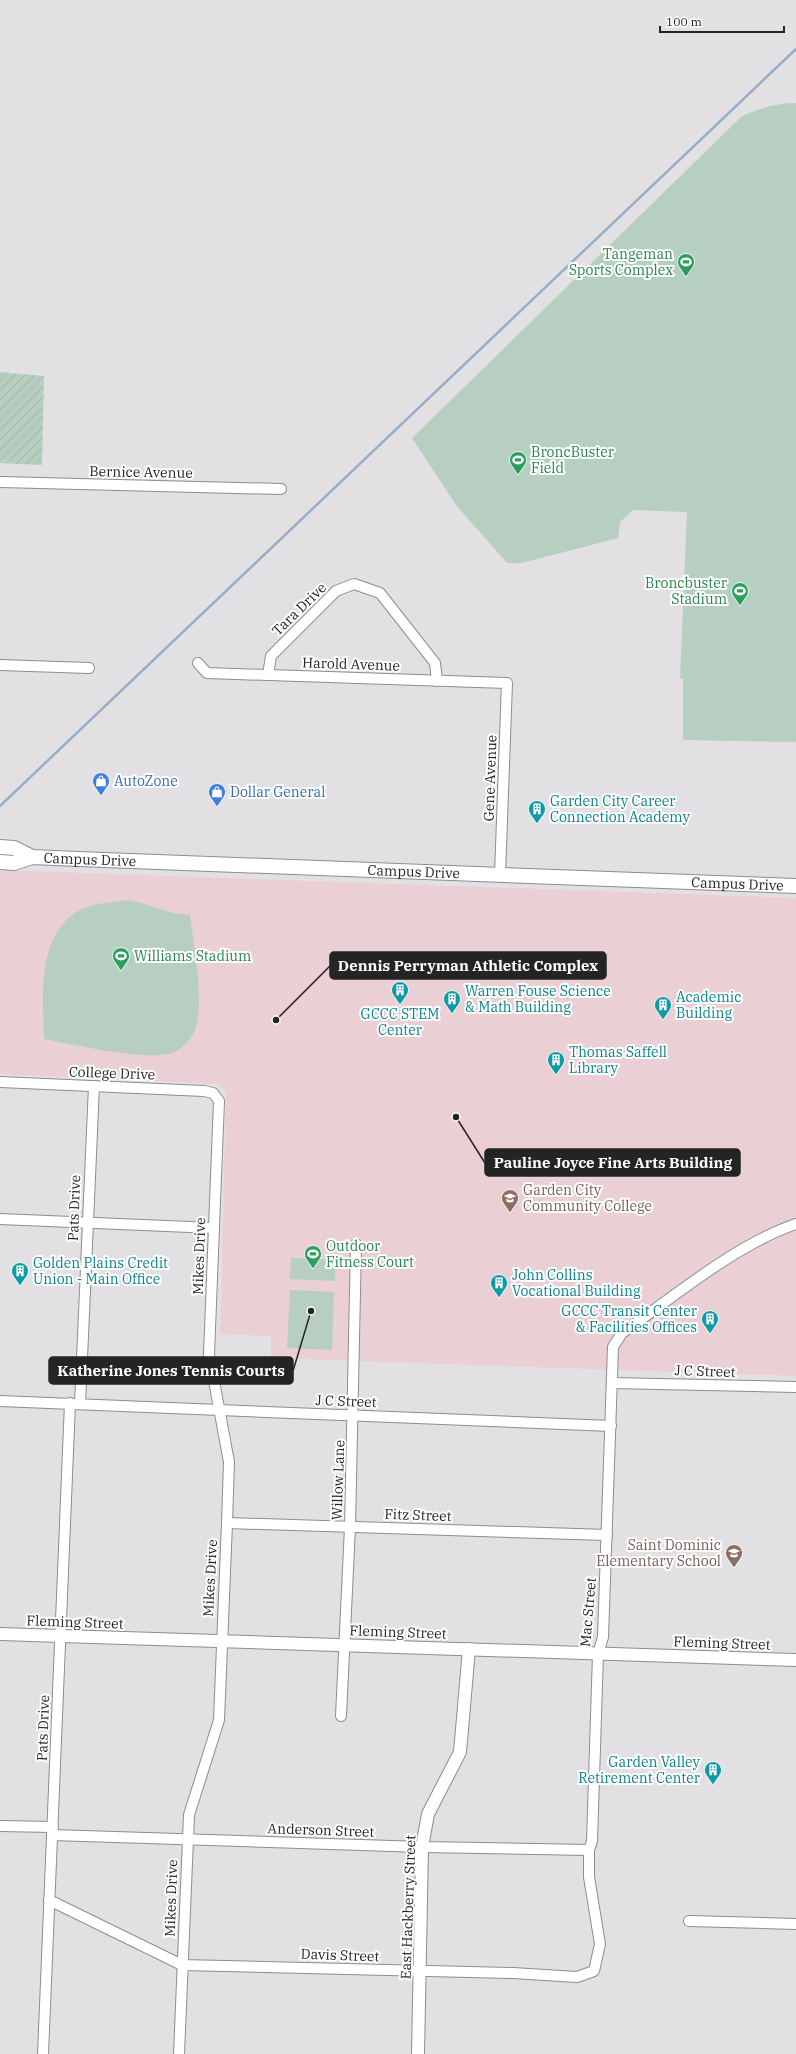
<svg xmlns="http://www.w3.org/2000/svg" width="796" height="2054" font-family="'IBM Plex Serif',serif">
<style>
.education{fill:#ead0d5}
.grass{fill:#b6cfc0}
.garden{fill:url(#garden-furrows)}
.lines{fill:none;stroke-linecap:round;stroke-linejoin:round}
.stream{stroke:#97aec9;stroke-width:2.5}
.minor-casing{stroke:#8f8c90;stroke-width:12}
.tertiary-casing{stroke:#8f8c90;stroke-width:14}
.secondary-casing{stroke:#8f8c90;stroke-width:16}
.minor{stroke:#fff;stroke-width:10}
.tertiary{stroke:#fff;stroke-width:12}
.secondary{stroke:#fff;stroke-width:14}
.labels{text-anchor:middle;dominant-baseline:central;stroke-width:4;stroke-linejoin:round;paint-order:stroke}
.leisure-label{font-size:14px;fill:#27864d;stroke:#fff;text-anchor:start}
.street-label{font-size:14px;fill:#252425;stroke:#fff}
.shop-label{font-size:14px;fill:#366cbe;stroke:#fff;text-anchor:start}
.culture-label{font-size:14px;fill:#0d838f;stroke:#fff;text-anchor:start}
.education-label{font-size:14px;fill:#785e54;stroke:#fff;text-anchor:start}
.leader{fill:none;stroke:#252425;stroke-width:1.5}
.callout-dot{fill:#252425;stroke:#fff;stroke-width:1.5}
.callout{fill:#252425;stroke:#252425;stroke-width:1.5}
.callout-label{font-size:15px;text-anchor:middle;font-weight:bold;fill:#fff}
</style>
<defs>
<pattern id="garden-furrows" width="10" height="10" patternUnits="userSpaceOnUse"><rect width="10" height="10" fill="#b6cfc0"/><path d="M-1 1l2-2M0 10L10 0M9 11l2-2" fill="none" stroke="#9cb2a5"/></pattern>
</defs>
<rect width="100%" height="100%" fill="#e3e0e4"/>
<polygon class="education" points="0,870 796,898 796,1376 271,1358 271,1336 220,1334 226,1091 215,1084 0,1074"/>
<g class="grass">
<path d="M796,103V742L683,740V679L680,678L687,512L633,510L620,522L618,538L522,563H507L456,505L412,438L742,116C760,108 776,103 796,103Z"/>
<path d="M127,900C149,903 168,915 190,915C194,946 203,994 197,1024C195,1034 185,1046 177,1051C156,1064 71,1044 44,1039C43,998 36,934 80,910C94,903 112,902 127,900Z"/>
<polygon points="291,1258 336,1259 335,1281 290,1279"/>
<polygon points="290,1290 334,1292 332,1350 287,1348"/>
</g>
<polygon class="garden" points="0,372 44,376 42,465 0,463"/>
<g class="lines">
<polyline class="stream" points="0,806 796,49"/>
<defs>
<g id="minor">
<polyline points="0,482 281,489"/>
<polyline points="198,663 207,673 507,683 500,875"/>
<polyline points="0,665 89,668"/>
<polyline points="268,675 271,656 336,591 354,584 380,593 435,663 437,681"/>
<polyline points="0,1082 204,1091 213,1093 219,1101 209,1354 229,1462 227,1523 219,1720 189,1815 179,2054"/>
<polyline points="0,1219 214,1228"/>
<polyline points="612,1383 796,1387"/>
<polyline points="0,1401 611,1426"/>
<polyline points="80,1404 94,1086"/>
<polyline points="227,1523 607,1535"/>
<polyline points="341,1716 350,1527 356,1244"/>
<polyline points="0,1826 53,1827"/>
<polyline points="52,1835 422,1847 589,1850"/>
<path d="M49,1900L182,1965L513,1973L577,1977L594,1971L600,1944L589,1877V1850L592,1841L598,1654L603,1637L613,1347L622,1333C675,1296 735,1245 796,1224"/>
<polyline points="689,1921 796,1924"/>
<polyline points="43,2054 70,1403"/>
</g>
<g id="tertiary">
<polyline points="0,1634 796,1660"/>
<polyline points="418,2054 422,1847 428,1814 460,1752 469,1649"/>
</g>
<g id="secondary">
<polyline points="0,847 14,848 32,857"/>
<path id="s1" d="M0,862L14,863L32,857L78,859L796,886"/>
</g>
</defs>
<use href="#minor" class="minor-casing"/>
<use href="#tertiary" class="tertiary-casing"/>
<use href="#secondary" class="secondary-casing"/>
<use href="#minor" class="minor"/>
<use href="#tertiary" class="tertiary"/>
<use href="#secondary" class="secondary"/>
</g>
<defs>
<symbol id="stadium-pin" viewBox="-11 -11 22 30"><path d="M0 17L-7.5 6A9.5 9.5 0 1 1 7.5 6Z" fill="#2e9e5b" stroke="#fff"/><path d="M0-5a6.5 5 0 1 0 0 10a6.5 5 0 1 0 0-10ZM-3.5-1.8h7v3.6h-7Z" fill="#fff"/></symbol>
<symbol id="shop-pin" viewBox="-11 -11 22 30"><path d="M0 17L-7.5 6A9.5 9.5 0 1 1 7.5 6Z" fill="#3f7fe0" stroke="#fff"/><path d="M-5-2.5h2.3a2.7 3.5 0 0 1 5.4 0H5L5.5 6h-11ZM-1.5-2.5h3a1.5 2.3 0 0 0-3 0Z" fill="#fff"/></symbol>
<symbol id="building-pin" viewBox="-11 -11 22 30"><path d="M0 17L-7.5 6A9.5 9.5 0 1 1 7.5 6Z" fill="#0f9aa8" stroke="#fff"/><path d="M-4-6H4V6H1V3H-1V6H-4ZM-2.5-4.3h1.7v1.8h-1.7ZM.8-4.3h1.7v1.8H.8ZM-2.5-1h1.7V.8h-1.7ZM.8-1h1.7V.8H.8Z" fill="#fff"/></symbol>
<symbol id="university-pin" viewBox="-11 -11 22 30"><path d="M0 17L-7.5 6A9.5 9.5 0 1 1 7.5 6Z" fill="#8d6e63" stroke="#fff"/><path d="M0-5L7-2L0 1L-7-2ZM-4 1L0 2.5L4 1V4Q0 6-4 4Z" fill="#fff"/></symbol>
<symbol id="school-pin" viewBox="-11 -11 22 30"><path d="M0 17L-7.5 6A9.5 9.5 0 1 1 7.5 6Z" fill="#8d6e63" stroke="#fff"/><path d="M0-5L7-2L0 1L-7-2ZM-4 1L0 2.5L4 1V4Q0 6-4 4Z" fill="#fff"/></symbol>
</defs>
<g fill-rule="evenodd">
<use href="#stadium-pin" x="676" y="252" width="20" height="27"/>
<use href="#stadium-pin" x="508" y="450" width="20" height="27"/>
<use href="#stadium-pin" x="730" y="581" width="20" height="27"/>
<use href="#shop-pin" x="91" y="771" width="20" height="27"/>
<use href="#shop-pin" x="207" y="782" width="20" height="27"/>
<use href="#building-pin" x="527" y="799" width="20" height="27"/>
<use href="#stadium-pin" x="111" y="946" width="20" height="27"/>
<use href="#building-pin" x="390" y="980" width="20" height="27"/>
<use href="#building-pin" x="442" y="989" width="20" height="27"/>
<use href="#building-pin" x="653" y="995" width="20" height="27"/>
<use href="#building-pin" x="546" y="1050" width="20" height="27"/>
<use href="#university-pin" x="500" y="1188" width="20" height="27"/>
<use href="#stadium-pin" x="303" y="1244" width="20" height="27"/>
<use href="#building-pin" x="10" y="1261" width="20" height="27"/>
<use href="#building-pin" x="489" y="1273" width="20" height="27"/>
<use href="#building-pin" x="700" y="1309" width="20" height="27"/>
<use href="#school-pin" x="724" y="1543" width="20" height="27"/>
<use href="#building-pin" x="703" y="1760" width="20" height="27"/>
</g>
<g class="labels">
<g class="leisure-label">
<text x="673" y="254" text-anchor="end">Tangeman<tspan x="673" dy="16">Sports Complex</tspan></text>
<text x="531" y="452">BroncBuster<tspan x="531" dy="16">Field</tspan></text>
<text x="727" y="583" text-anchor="end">Broncbuster<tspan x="727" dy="16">Stadium</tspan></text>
<text x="134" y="956">Williams Stadium</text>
<text x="326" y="1246">Outdoor<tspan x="326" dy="16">Fitness Court</tspan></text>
</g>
<g class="street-label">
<text transform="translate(141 472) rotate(1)">Bernice Avenue</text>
<text transform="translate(299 609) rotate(-44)">Tara Drive</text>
<text transform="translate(351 664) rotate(2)">Harold Avenue</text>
<text transform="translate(490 778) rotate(-88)">Gene Avenue</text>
<text stroke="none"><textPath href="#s1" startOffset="91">Campus Drive</textPath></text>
<text stroke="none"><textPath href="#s1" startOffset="415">Campus Drive</textPath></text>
<text stroke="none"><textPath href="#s1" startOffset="739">Campus Drive</textPath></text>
<text transform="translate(112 1073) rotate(2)">College Drive</text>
<text transform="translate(74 1208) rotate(-88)">Pats Drive</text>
<text transform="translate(199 1256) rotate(-88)">Mikes Drive</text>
<text transform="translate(705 1371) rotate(2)">J C Street</text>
<text transform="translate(346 1401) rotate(2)">J C Street</text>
<text transform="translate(338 1480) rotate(-88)">Willow Lane</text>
<text transform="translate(418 1515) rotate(2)">Fitz Street</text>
<text transform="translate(210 1578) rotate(-87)">Mikes Drive</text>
<text transform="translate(588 1612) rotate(-85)">Mac Street</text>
<text transform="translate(75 1622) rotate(2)">Fleming Street</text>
<text transform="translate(398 1632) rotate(2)">Fleming Street</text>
<text transform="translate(722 1643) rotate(2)">Fleming Street</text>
<text transform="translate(43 1728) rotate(-88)">Pats Drive</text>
<text transform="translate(321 1830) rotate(2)">Anderson Street</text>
<text transform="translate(171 1898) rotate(-88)">Mikes Drive</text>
<text transform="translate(408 1907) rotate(-88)">East Hackberry Street</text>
<text transform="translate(340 1955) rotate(2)">Davis Street</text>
</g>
<g class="shop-label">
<text x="114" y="781">AutoZone</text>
<text x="230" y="792">Dollar General</text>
</g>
<g class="culture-label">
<text x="550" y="801">Garden City Career<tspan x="550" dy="16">Connection Academy</tspan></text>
<text x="465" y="991">Warren Fouse Science<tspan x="465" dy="16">&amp; Math Building</tspan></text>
<text x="676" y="997">Academic<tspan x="676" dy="16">Building</tspan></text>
<text x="400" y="1014" text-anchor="middle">GCCC STEM<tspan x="400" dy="16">Center</tspan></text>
<text x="569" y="1052">Thomas Saffell<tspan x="569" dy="16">Library</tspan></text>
<text x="33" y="1263">Golden Plains Credit<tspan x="33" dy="16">Union - Main Office</tspan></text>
<text x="512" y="1275">John Collins<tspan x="512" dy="16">Vocational Building</tspan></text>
<text x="697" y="1311" text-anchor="end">GCCC Transit Center<tspan x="697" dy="16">&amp; Facilities Offices</tspan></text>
<text x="700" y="1762" text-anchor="end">Garden Valley<tspan x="700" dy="16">Retirement Center</tspan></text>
</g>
<g class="education-label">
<text x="523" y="1190">Garden City<tspan x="523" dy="16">Community College</tspan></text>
<text x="721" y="1545" text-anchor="end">Saint Dominic<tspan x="721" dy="16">Elementary School</tspan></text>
</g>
</g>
<path class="leader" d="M276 1020L330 966M456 1117L485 1163M311 1311L293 1371"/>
<g class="callout-dot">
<circle cx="276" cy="1020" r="4"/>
<circle cx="456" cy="1117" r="4"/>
<circle cx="311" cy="1311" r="4"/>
</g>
<g class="callout">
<rect x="330" y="952" width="276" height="27" rx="4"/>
<rect x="485" y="1149" width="255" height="27" rx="4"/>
<rect x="49" y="1357" width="244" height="27" rx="4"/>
</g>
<g class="callout-label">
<text x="468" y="971">Dennis Perryman Athletic Complex</text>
<text x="613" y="1168">Pauline Joyce Fine Arts Building</text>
<text x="171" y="1376">Katherine Jones Tennis Courts</text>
</g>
<path d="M660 26v6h124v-6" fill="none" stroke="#252425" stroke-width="2"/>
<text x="666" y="26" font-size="12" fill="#252425" stroke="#ffffff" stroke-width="3" paint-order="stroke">100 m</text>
</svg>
